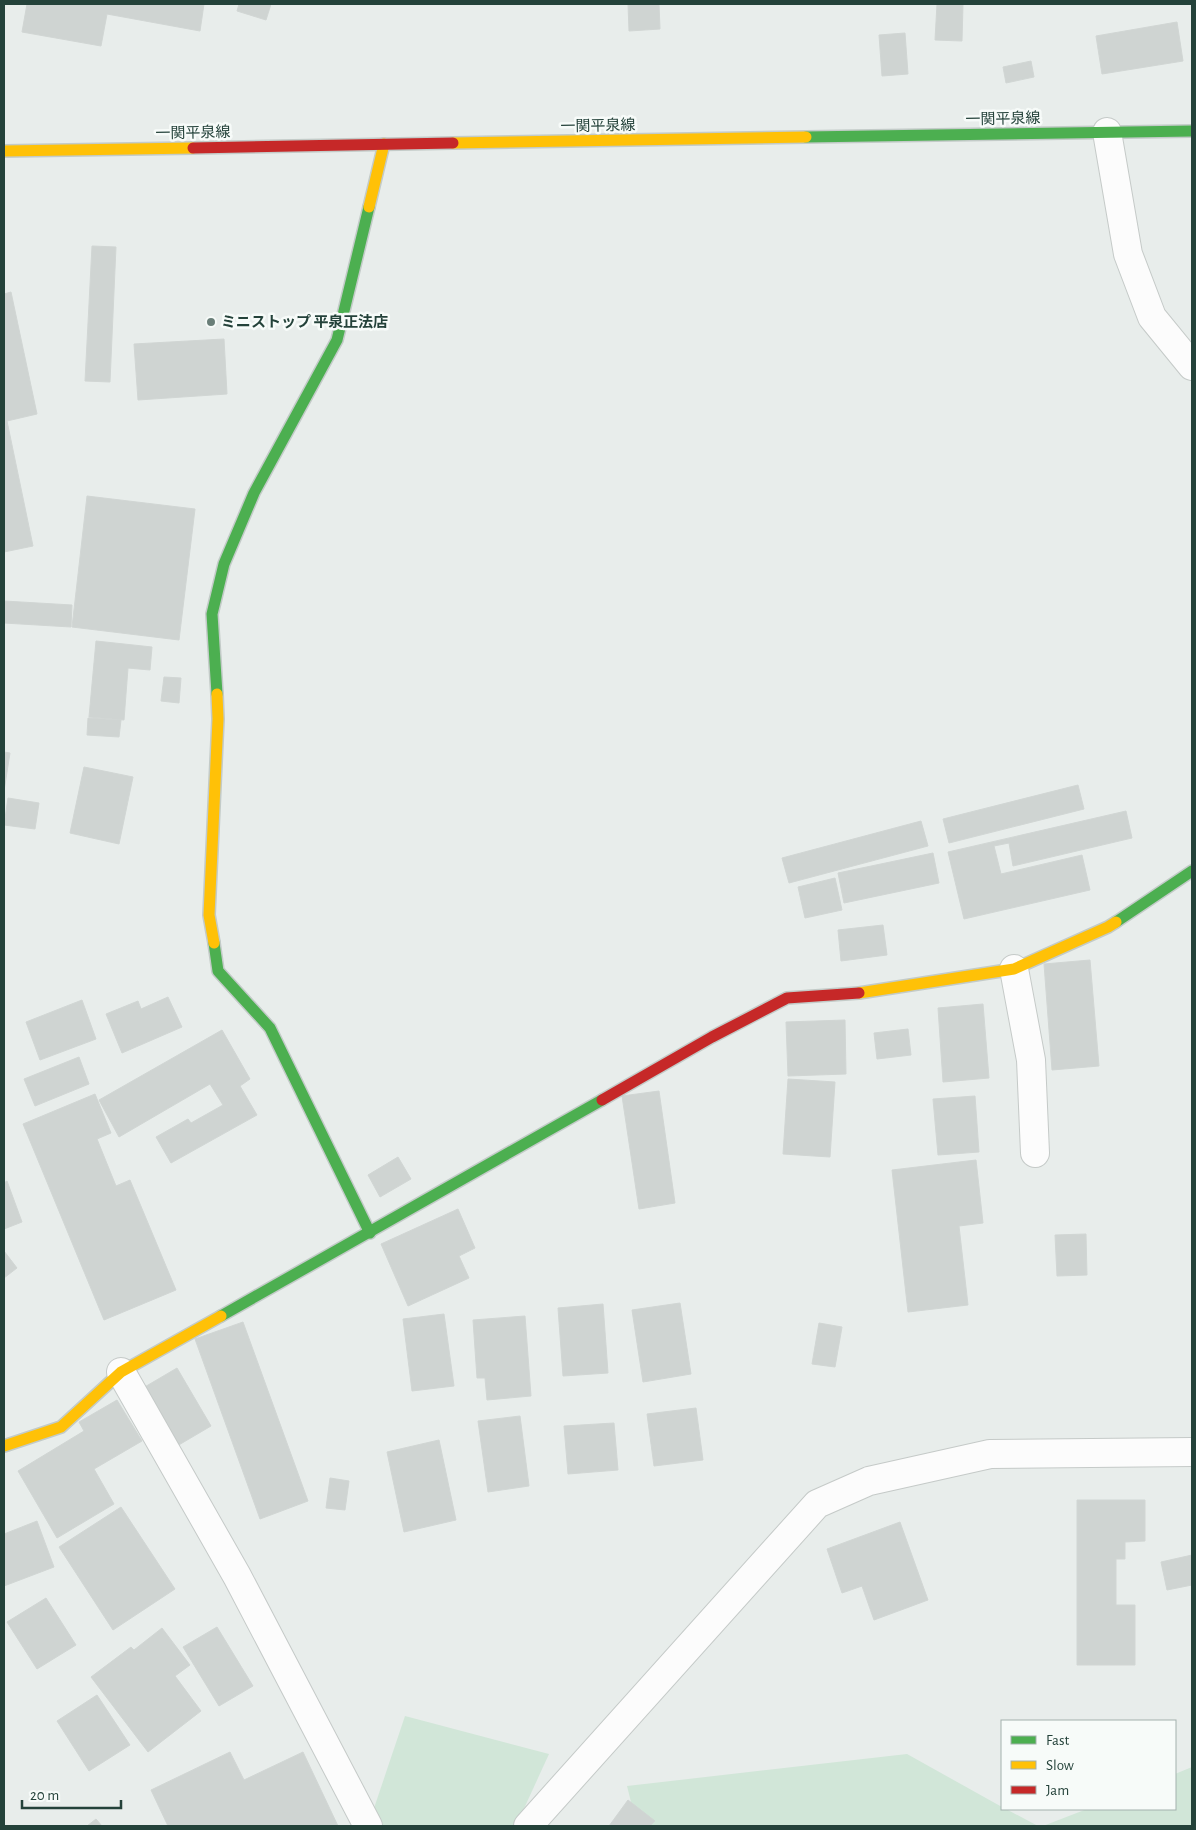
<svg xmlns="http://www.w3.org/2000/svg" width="1196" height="1830" font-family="'Alegreya Sans','Noto Sans JP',sans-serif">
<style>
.green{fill:#d1e6d8}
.building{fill:#cfd4d2;stroke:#d1d6d4}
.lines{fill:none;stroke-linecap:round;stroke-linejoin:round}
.street-casing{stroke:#c5cac8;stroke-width:30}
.fast-casing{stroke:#c3cbc8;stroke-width:14}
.slow-casing{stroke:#c3cbc8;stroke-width:14}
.jam-casing{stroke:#c3cbc8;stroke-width:14}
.street{stroke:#fcfcfc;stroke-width:28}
.fast{stroke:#4caf50;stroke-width:11}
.slow{stroke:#ffc107;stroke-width:11}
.jam{stroke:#c62828;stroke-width:11}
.poi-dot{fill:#697e78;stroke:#f7fbf9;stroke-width:2}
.labels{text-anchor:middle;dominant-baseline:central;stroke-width:5;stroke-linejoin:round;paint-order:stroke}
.street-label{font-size:15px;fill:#24423a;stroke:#f7fbf9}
.poi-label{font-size:15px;font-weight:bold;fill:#24423a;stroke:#f7fbf9;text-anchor:start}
</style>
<rect width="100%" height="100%" fill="#e8edeb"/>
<g class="green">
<polygon points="405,1716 549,1754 516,1826 368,1826"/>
<polygon points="907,1754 1002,1807 1002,1809 1006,1809 1038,1826 637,1826 627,1786"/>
<polygon points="1192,1767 1192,1826 1043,1826 1087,1809 1175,1809 1175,1774"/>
</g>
<g class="building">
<polygon points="27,4 204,4 200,31 107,14 101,46 22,32"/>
<polygon points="239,4 271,4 266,20 237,11"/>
<polygon points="628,4 659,4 660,29 629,31"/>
<polygon points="937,4 963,4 962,41 935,40"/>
<polygon points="1177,22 1183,61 1102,74 1096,36"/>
<polygon points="905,33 908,74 882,76 879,35"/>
<polygon points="1031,61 1034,77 1006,83 1003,67"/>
<polygon points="92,246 116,247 110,382 85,381"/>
<polygon points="11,292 37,414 7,421 33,546 4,552 4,294"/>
<polygon points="224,339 227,394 138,400 134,344"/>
<polygon points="87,496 195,509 179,640 72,627"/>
<polygon points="4,601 72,605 71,627 4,623"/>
<polygon points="96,641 152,647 150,670 128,668 124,720 89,717"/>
<polygon points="164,677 181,678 179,703 161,701"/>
<polygon points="88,718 121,720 119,737 87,735"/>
<polygon points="4,752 10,753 4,791"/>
<polygon points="84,767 133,777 119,844 70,833"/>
<polygon points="1078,785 1084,809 949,843 943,819"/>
<polygon points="8,798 39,803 35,829 4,825"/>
<polygon points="1126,811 1132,838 1013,866 1009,843 994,846 1001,874 1082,855 1090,890 964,919 948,852"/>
<polygon points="921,821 928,846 789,883 782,858"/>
<polygon points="933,853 939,883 844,903 838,873"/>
<polygon points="835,878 842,910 805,918 798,887"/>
<polygon points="883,925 887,955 841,961 838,930"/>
<polygon points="1090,960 1099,1066 1052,1070 1044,964"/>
<polygon points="168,997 182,1027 122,1053 106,1014 138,1001 141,1009"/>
<polygon points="82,1000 96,1039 40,1060 26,1022"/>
<polygon points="983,1004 989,1078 943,1082 938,1008"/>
<polygon points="845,1020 846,1074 788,1076 786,1022"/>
<polygon points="908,1029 911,1055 877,1059 874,1033"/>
<polygon points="222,1030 250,1079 240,1086 257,1115 171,1163 156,1137 188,1119 191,1123 223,1105 210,1084 119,1137 99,1100"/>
<polygon points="79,1057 89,1084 35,1106 24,1079"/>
<polygon points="788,1079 835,1082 830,1157 783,1154"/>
<polygon points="659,1091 675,1203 639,1209 622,1096"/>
<polygon points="95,1094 111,1133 97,1139 116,1186 130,1180 176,1290 104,1320 23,1124"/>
<polygon points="975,1096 979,1152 938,1155 933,1099"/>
<polygon points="398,1157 411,1179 380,1197 368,1175"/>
<polygon points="976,1160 983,1223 959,1226 968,1305 908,1312 892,1170"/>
<polygon points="7,1181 22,1222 4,1229 4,1183"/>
<polygon points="458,1209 475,1248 459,1256 469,1278 408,1306 381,1244"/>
<polygon points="1086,1234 1087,1275 1057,1276 1055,1235"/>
<polygon points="4,1251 17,1268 4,1278"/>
<polygon points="680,1303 691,1374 643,1382 632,1310"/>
<polygon points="603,1304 608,1373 563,1376 558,1308"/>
<polygon points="444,1314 454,1386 412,1391 403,1319"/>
<polygon points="525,1316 531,1396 487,1400 485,1378 477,1378 473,1320"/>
<polygon points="243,1322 308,1501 260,1519 195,1339"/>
<polygon points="819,1323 842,1327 835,1367 812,1364"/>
<polygon points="177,1368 211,1426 177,1446 143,1388"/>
<polygon points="117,1400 142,1441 94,1469 114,1504 57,1538 18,1471 84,1431 79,1422"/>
<polygon points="696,1408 703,1460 654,1466 647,1414"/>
<polygon points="520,1416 529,1486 488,1492 478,1421"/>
<polygon points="614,1423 618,1470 568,1474 564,1426"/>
<polygon points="439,1440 456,1520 404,1532 387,1452"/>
<polygon points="330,1478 349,1481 345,1510 326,1508"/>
<polygon points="1077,1500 1145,1500 1145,1541 1125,1542 1125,1559 1116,1559 1116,1605 1135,1605 1135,1665 1077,1665"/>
<polygon points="121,1507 175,1589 113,1630 59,1547"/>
<polygon points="37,1521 54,1567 4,1586 4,1534"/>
<polygon points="900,1522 928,1600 874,1620 862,1586 842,1593 827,1549"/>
<polygon points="1192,1555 1192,1585 1167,1590 1161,1562"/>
<polygon points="46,1598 76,1645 37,1669 7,1622"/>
<polygon points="217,1627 253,1686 219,1706 183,1647"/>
<polygon points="162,1628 190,1665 175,1676 201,1711 148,1752 91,1677 131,1647 134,1650"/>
<polygon points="97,1695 130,1745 89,1771 57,1721"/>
<polygon points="230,1752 244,1780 303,1752 338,1826 168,1826 151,1790"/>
<polygon points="628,1800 655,1821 650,1826 609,1826"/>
<polygon points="96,1819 102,1826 87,1826"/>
</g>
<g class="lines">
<defs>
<g id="street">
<polyline points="1107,132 1128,254 1152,317 1192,366"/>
<polyline points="1014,969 1031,1060 1035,1153"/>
<polyline points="121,1372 237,1576 368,1826"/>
<polyline points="528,1826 817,1504 869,1481 990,1454 1192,1452"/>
</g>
<g id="fast">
<polyline points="806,137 1192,131"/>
<polyline points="217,694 212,614 224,564 254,493 337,340 369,207"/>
<polyline points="1116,922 1192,871"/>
<polyline points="214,943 218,971 270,1028 370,1233"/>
<polyline points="221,1316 602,1100"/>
</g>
<g id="slow">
<polyline points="453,143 806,137"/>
<polyline points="4,151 193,148"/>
<polyline points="369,207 384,144"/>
<polyline points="214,943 209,915 218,719 217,694"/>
<polyline points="859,993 1014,969 1108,927 1116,922"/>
<polyline points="4,1446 61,1427 121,1372 221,1316"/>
</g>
<g id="jam">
<polyline points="193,148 453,143"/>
<polyline points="602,1100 712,1037 787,998 859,993"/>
</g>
</defs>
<use href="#street" class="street-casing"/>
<use href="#fast" class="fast-casing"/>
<use href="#slow" class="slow-casing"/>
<use href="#jam" class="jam-casing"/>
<use href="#street" class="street"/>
<use href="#fast" class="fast"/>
<use href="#slow" class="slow"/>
<use href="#jam" class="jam"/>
</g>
<circle class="poi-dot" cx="211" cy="322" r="5"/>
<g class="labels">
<g class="street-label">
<text transform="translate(1003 119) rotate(-1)">一関平泉線</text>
<text transform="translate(598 126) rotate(-1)">一関平泉線</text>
<text transform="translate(193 133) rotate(-1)">一関平泉線</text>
</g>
<g class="poi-label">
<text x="221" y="322">ミニストップ 平泉正法店</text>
</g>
</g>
<rect width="1196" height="1830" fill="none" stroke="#24423a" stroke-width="10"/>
<rect x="1001" y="1720" width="175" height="90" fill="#f7fbf9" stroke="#a3b1ad"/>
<rect x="1011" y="1736" width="25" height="8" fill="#4caf50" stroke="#a3b1ad"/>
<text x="1046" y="1745" font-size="15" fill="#24423a">Fast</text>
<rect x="1011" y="1761" width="25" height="8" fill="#ffc107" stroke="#a3b1ad"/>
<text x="1046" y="1770" font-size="15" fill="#24423a">Slow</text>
<rect x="1011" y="1786" width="25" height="8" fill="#c62828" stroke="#a3b1ad"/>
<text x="1046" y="1795" font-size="15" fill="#24423a">Jam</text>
<path d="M22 1800v8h99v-8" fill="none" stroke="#24423a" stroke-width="2.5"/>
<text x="30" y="1800" font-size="15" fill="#24423a" stroke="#f7fbf9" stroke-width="4" paint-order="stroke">20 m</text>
</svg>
